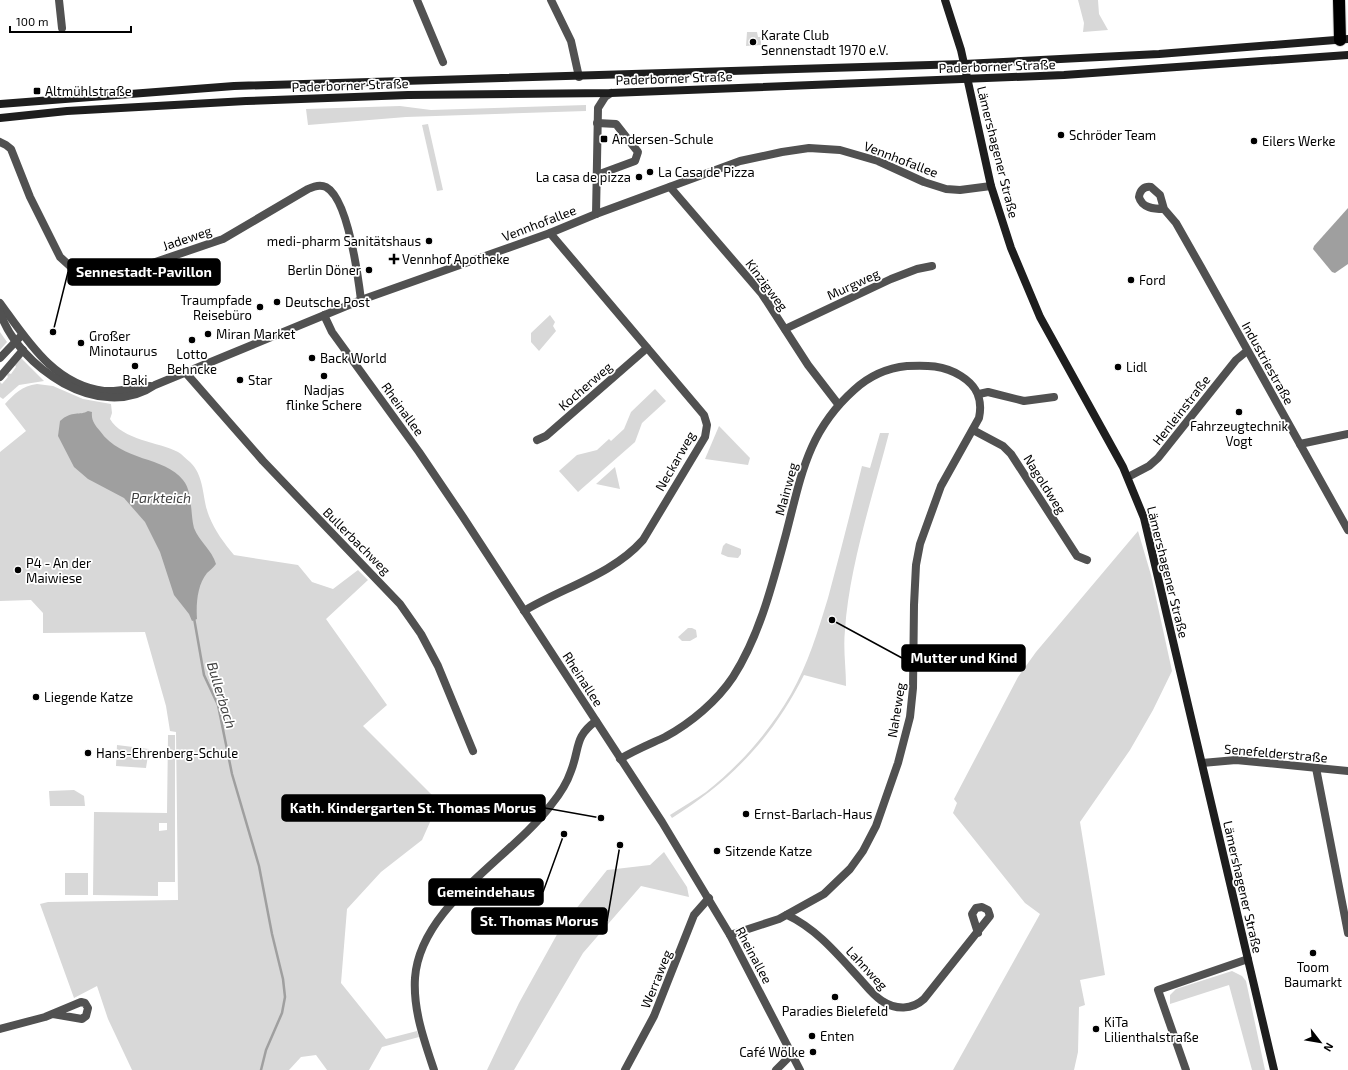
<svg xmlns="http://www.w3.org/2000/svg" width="1348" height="1070" font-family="'Exo 2',sans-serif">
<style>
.green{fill:#d8d8d8;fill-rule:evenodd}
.water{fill:#9f9f9f}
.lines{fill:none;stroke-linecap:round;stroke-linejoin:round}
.stream{stroke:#9f9f9f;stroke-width:2.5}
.motorway-casing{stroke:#dbdbdb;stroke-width:14}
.minor{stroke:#515151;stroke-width:8}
.secondary{stroke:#1e1e1e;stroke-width:8}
.motorway{stroke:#000;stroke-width:12}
.poi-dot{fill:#000;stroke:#fff;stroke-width:1.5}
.labels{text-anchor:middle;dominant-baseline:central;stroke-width:3.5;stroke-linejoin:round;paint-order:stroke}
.poi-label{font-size:13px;fill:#000;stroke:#fff;text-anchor:start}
.street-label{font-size:13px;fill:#000;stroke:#fff}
.water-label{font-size:14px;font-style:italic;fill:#404040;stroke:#fff}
.leader{fill:none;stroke:#000;stroke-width:1.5}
.callout-dot{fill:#000;stroke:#fff;stroke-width:1.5}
.callout{fill:#000;stroke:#000;stroke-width:1.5}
.callout-label{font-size:14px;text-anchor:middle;font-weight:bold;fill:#fff}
</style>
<rect width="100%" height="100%" fill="#fff"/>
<g class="green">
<polygon points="1078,0 1098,0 1099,14 1108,30 1083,32 1084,23"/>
<polygon points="747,32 757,32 758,37 761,37 761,45 746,46"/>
<polygon points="586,105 586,111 406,117 308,125 306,109 400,106 431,110"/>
<polygon points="428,124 443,190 437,191 422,125"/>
<polygon points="550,315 555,322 553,326 556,331 539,351 531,342 531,333"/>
<polygon points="0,332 7,342 0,350"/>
<polygon points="21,358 44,381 19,385 3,399 0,397 0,382 2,384 8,377 7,375 8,373 11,374 16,367 15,365"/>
<path d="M37,384L53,386L83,399L111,404L112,413L110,419C122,440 159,442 178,452C182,454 186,459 190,462C205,476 202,499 209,516C215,531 224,543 234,555L298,565L312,582L333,589L358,570L368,580L326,619L387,705L363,726L439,802L422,840L381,872L347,909L341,983L386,1039L417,1031L419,1037L382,1047L369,1070H327L316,1055L301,1057L289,1070H132L108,1019L97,986L74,998L40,904L48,902L178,900L176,732L170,731L166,706L145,632L43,633V613L31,600L0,601V452L26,431L5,404C14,394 22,386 37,384Z"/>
<polygon points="655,389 666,401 642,423 635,442 578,492 559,471 577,455 597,450 609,439 611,441 624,429 631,412"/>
<polygon points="719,426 750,458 748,465 705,459"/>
<path d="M880,433H889C873,495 849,567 845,630C843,649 846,667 846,686L804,675C773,737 731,781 672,818L670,815C682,807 695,800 706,792C739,766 770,731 791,694C808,664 818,631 828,598C840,554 851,510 862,466L870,468Z"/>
<polygon points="615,467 620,489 596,484"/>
<polygon points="1138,531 1151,575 1172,671 1153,710 1130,750 1080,822 1105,975 1080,980 1085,1005 1079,1007 1078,1052 1074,1070 953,1070 1040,914 1025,903 953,813 957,803 954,799 1018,677 1036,652"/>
<polygon points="726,543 741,549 741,554 738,558 728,557 721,554 723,546"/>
<polygon points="688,628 692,628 696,630 697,637 690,641 682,641 678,637"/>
<path d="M168,735H175V882H158V896L93,895L94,812L167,813ZM159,823H167V830L159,831Z"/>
<polygon points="117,745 149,749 146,768 116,766"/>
<polygon points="74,790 84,796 85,806 50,806 49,791"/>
<polygon points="664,852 687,887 689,897 641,886 583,953 514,1070 487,1070 519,1003 560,929 607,870 650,865"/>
<rect x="65" y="873" width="23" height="22"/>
<polygon points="1232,971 1242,976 1246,981 1265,1070 1252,1070 1229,985 1170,1004 1170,995 1176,989"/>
</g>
<g class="water">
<polygon points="1348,208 1348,264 1335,273 1332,272 1313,249 1314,246"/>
<path d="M88,411L92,412C91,420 95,425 100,431C122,462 164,456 183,480C193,492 190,513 194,528C199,541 212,550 216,564C213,568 210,570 207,573C197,585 196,605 197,619L192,621L189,614L174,595L160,552L145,522L124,498L88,479L74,467L58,436L60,421C72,410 80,416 88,411Z"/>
</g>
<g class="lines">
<polyline class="stream" points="194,618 204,675 218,705 232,774 259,866 272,934 283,979 285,997 282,1013 266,1050 261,1070"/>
<defs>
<polyline id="motorway" points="1339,0 1340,40"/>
</defs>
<use href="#motorway" class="motorway-casing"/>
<g class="minor">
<polyline points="59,0 62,28"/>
<polyline points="417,0 443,62"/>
<polyline points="551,0 571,41 579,77"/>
<path d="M0,142L6,145L11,149L30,197L60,257L71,267L83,274L96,277H106L126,272L223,239L308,189C314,186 320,184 326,187C348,199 358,276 361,300"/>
<polyline points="597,175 635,161 638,152 616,124 597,123"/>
<polyline points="670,187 762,294 808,365 838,404"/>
<path d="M1164,209C1154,209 1142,208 1139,197C1140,190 1144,186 1151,187L1160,195L1164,209L1176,223L1201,267L1348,530"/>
<polyline points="596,214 598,108 605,97 611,93"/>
<path d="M0,303C27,340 54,385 104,391C119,392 135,388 150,386"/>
<path d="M0,312C18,367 100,423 155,385L361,300L550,233L596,214L740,161L782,152L809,148L840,150L878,161L924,182L946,189L960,190L991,186"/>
<polyline points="324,315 332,332 419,452 463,517 662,822 730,935 800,1070"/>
<polyline points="785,329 891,279 917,269 932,266"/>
<polyline points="0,358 20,337"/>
<polyline points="186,373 263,461 400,604 421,634 438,666 473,751"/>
<polyline points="0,377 23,350"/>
<polyline points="979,394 988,392 1024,401 1054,397"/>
<polyline points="973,430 1003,446 1011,454 1077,556 1087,560"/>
<polyline points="537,440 546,436 647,348"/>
<polyline points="1300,444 1348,434"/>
<polyline points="1128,477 1149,466 1158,458 1236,360 1247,351"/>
<path d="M524,611C564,587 612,575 643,540L705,437L707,425L704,415L550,233"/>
<path d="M620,759C635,750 650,744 665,737C691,723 717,701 733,677C760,635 773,582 786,534C801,477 807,432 854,390C868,377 887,368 907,366C926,365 944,365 961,376C977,386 983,399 979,418L941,486L920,544L916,565L914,605L913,688L910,717L898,763L876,826L863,851L850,869L824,894L779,919L730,935"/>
<polyline points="1202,763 1236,760 1348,771"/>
<polyline points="1316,768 1348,933"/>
<path d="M787,915C817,929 838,955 860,979C867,987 874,996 882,1001C896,1010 912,1010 924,999L990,916L988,910L982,907L976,908L972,914L978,933"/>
<polyline points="0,1029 45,1017 81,1002 85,1003 88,1008 86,1016 82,1019 53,1014"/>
<path d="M434,1070C424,1040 413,1010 415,978C420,906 511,858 551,805C560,794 567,783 571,771C580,748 574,737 596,721"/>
<polyline points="625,1070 654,1016 694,915 709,898"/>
<polyline points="776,1070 792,1054"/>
<polyline points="1186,1070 1158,990 1248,959"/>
</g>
<g class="secondary">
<polyline points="945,0 961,50 991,186 1011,248 1040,317 1123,467 1144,518 1274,1070"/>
<polyline points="0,104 234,86 964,64 1159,54 1348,39"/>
<polyline points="0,118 67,111 246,101 408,95 611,93 1064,75 1348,55"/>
</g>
<use href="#motorway" class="motorway"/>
</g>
<g class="poi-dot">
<circle cx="753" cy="42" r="4"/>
<rect x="33" y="87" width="8" height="8" rx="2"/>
<circle cx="1061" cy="135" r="4"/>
<rect x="600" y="135" width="8" height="8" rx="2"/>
<circle cx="1254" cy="141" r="4"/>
<circle cx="650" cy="172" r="4"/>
<circle cx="639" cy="177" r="4"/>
<circle cx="429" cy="241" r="4"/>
<path d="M392 253h4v4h4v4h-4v4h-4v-4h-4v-4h4z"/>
<circle cx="369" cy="270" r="4"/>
<circle cx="1131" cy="280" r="4"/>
<circle cx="277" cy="302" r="4"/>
<circle cx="260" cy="307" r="4"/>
<circle cx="208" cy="334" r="4"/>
<circle cx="192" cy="340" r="4"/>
<circle cx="81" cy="343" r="4"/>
<circle cx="312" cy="358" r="4"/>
<circle cx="135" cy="366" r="4"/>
<circle cx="1118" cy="367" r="4"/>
<circle cx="324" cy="376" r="4"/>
<circle cx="240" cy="380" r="4"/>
<circle cx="1239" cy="412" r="4"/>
<circle cx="18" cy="570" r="4"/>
<circle cx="36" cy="697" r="4"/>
<circle cx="88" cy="753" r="4"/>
<circle cx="746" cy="814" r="4"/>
<circle cx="717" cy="851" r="4"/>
<circle cx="1313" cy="953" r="4"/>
<circle cx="835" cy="997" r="4"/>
<circle cx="1096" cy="1029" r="4"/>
<circle cx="812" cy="1036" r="4"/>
<circle cx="813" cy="1052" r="4"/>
</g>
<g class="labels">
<g class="poi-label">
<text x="761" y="35">Karate Club<tspan x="761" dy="15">Sennenstadt 1970 e.V.</tspan></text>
<text x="45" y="91">Altmühlstraße</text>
<text x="1069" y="135">Schröder Team</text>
<text x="612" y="139">Andersen-Schule</text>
<text x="1262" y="141">Eilers Werke</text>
<text x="658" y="172">La Casa de Pizza</text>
<text x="631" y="177" text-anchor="end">La casa de pizza</text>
<text x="421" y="241" text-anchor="end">medi-pharm Sanitätshaus</text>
<text x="402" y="259">Vennhof Apotheke</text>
<text x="361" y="270" text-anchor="end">Berlin Döner</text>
<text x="1139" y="280">Ford</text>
<text x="252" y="300" text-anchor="end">Traumpfade<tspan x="252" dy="15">Reisebüro</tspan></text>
<text x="285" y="302">Deutsche Post</text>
<text x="216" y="334">Miran Market</text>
<text x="89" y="336">Großer<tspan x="89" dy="15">Minotaurus</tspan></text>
<text x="192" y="354" text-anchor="middle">Lotto<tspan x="192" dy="15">Behncke</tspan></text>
<text x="320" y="358">Back World</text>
<text x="1126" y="367">Lidl</text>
<text x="135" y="380" text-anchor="middle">Baki</text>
<text x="248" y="380">Star</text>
<text x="324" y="390" text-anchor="middle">Nadjas<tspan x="324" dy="15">flinke Schere</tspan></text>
<text x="1239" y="426" text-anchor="middle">Fahrzeugtechnik<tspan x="1239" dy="15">Vogt</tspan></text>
<text x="26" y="563">P4 - An der<tspan x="26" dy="15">Maiwiese</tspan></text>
<text x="44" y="697">Liegende Katze</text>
<text x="96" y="753">Hans-Ehrenberg-Schule</text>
<text x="754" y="814">Ernst-Barlach-Haus</text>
<text x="725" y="851">Sitzende Katze</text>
<text x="1313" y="967" text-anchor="middle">Toom<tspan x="1313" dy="15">Baumarkt</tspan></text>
<text x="835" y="1011" text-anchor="middle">Paradies Bielefeld</text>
<text x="1104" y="1022">KiTa<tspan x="1104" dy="15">Lilienthalstraße</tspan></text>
<text x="820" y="1036">Enten</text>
<text x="805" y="1052" text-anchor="end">Café Wölke</text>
</g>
<g class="street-label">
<text transform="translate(997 66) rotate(-2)">Paderborner Straße</text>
<text transform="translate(674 78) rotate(-2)">Paderborner Straße</text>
<text transform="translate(350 85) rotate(-2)">Paderborner Straße</text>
<text transform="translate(998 152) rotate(76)">Lämershagener Straße</text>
<text transform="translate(901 159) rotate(21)">Vennhofallee</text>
<text transform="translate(539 223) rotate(-21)">Vennhofallee</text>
<text transform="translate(187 238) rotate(-19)">Jadeweg</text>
<text transform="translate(853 284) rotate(-25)">Murgweg</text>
<text transform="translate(767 285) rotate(53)">Kinzigweg</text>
<text transform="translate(1268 363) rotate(61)">Industriestraße</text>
<text transform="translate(585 386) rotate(-41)">Kocherweg</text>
<text transform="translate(403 409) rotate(54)">Rheinallee</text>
<text transform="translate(1181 410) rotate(-52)">Henleinstraße</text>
<text transform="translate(675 461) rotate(-60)">Neckarweg</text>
<text transform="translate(1045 484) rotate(58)">Nagoldweg</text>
<text transform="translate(786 489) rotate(-75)">Mainweg</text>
<text transform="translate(357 541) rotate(45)">Bullerbachweg</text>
<text transform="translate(1168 572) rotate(76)">Lämershagener Straße</text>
<text transform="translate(583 679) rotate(57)">Rheinallee</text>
<text transform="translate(896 710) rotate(-81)">Naheweg</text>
<text transform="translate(1276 753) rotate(5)">Senefelderstraße</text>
<text transform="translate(1243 887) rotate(77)">Lämershagener Straße</text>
<text transform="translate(754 955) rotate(62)">Rheinallee</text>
<text transform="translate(867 968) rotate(47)">Lahnweg</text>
<text transform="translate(656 979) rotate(-68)">Werraweg</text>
</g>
<g class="water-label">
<text x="161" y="497">Parkteich</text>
<text transform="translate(222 695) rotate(73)">Bullerbach</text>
</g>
</g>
<path class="leader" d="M53 332L68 272M832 620L902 658M601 818L545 808M564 834L543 892M620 845L607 921"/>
<g class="callout-dot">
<circle cx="53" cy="332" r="4"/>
<circle cx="832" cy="620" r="4"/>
<circle cx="601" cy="818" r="4"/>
<circle cx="564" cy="834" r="4"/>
<circle cx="620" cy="845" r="4"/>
</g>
<g class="callout">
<rect x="68" y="259" width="152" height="26" rx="4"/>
<rect x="902" y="645" width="123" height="26" rx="4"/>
<rect x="282" y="795" width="263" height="26" rx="4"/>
<rect x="429" y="879" width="114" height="26" rx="4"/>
<rect x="472" y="908" width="135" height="26" rx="4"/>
</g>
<g class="callout-label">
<text x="144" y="277">Sennestadt-Pavillon</text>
<text x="964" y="663">Mutter und Kind</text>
<text x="413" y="813">Kath. Kindergarten St. Thomas Morus</text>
<text x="486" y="897">Gemeindehaus</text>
<text x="539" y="926">St. Thomas Morus</text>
</g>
<g transform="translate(1320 1042) rotate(121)" stroke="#ffffff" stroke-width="3" paint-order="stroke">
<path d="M0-3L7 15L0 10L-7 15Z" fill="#000000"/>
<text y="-6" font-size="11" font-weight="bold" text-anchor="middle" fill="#000000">N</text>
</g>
<path d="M10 26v6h121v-6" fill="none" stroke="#000000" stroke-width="2"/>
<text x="16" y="26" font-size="12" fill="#000000" stroke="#ffffff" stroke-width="3" paint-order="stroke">100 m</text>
</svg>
